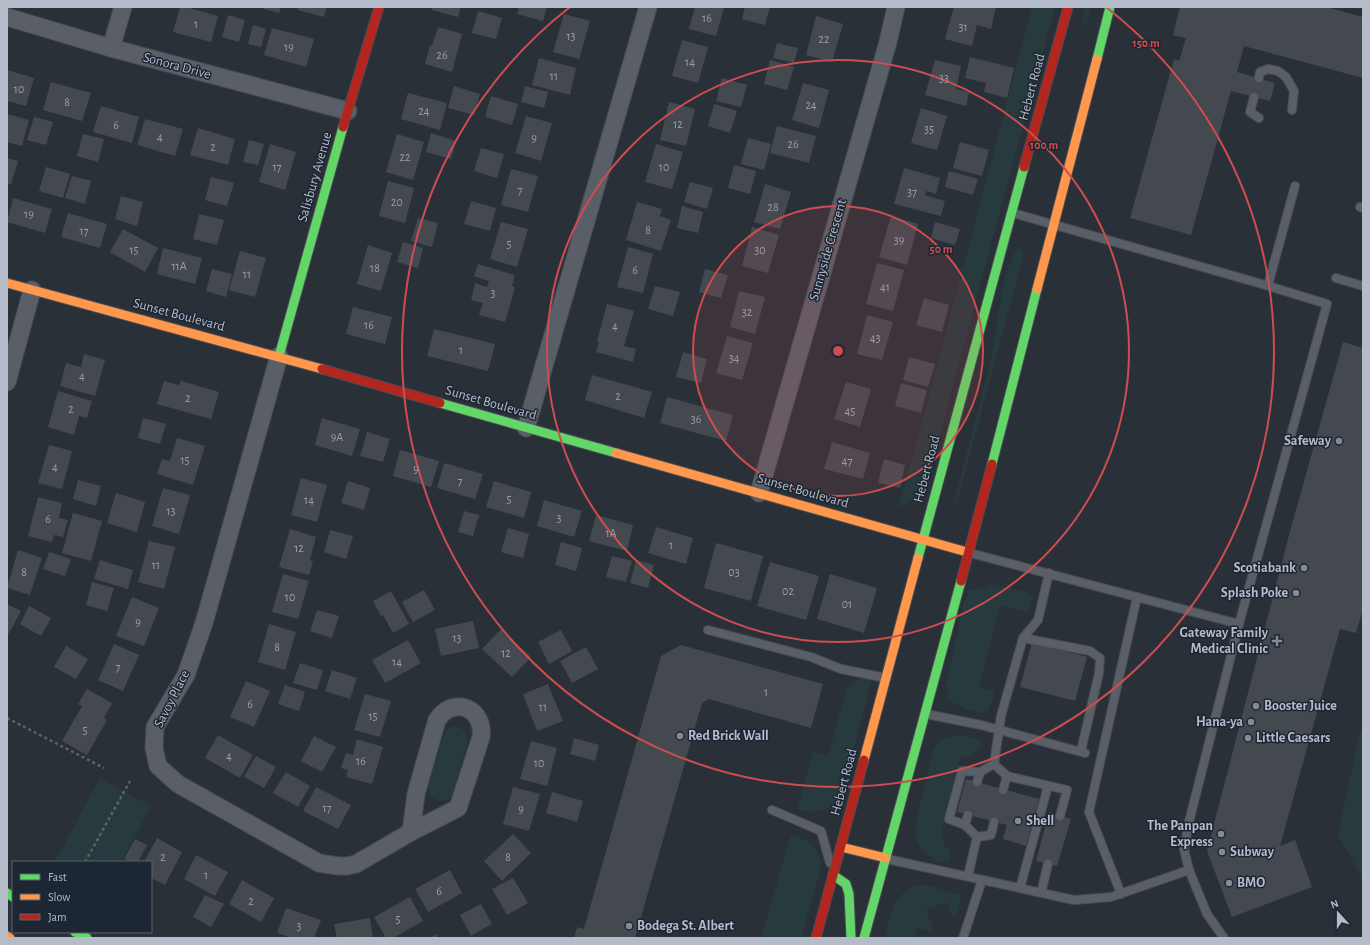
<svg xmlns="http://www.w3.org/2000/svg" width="1370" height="945" font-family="'Alegreya Sans',sans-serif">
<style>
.green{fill:#273a3e}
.building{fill:#444950}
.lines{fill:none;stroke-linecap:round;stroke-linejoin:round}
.lane-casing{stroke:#484c53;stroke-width:10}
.street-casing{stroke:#484c53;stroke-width:19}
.fast-casing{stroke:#484c53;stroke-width:11}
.slow-casing{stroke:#484c53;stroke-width:11}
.jam-casing{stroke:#484c53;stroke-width:11}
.path{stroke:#5d636a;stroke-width:2.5;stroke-dasharray:3 3;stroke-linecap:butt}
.lane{stroke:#5a5e66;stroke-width:8}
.street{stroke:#5a5e66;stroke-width:17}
.fast{stroke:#63d668;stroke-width:9}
.slow{stroke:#ff974d;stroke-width:9}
.jam{stroke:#b3261e;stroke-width:9}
.ring{fill:none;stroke:#ce4d50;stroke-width:2}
.poi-dot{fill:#848b96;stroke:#1d2633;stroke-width:1.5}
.labels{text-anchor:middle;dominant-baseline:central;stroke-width:3;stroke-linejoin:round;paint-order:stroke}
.number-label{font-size:12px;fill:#989fab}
.street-label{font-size:14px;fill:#b4bcc9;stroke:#1d2633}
.poi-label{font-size:14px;font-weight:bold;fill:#b4bcc9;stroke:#1d2633;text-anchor:start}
.centre{fill:#ce4d50;stroke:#1d2633;stroke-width:2}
.ring-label{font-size:12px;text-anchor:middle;font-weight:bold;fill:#ce4d50;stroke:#1d2633;stroke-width:3;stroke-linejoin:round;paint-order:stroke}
</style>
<rect width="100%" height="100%" fill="#2a3038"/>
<g class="green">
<polygon points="1032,7 1055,7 925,490 907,504 898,506 917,442"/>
<polygon points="1085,7 1091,7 1086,26 1082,25"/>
<polygon points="1018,249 1021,249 1023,255 1022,261 957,503 954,502 991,360 1002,291 1006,273 1016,250"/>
<path d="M992,584L1027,592L1033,597L1028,613L1000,605L979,687L995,691L988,711C976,715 960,707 949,700L946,686L964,602L970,590L986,588Z"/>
<path d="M863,677L872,680L840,798C824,813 818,813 797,810L813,752L828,756L847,688Z"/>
<path d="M455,726C464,728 468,734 467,744L452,795C443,806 429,801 428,787L444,733L447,730Z"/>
<polygon points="1363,731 1363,879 1338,835 1359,735"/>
<path d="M957,735H963L982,739C980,752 973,756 961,757L941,832L944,836L943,844L949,850L950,860L947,863L939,862L926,854L918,843L915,837L916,823L933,749L942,740Z"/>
<polygon points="100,778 151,806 121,862 55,862"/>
<polygon points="791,835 806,840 818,852 821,862 819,875 801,938 761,938"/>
<path d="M918,885H927L960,895L961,898L958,913L953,918L947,902L926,910L933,928L932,932L917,928L914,938H885C892,912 891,895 918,885Z"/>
</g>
<g class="building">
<polygon points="180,7 186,7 218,16 211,42 173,32"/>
<polygon points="258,7 281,7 279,13"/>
<polygon points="298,7 327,7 324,17 298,10"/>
<polygon points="432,7 461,7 458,17 432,10"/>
<polygon points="519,7 547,7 543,21 517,14"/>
<polygon points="695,7 724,7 716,36 689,29"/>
<polygon points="745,7 770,7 765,25 742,19"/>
<polygon points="954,7 996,7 991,29 977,25 972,46 945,39"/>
<polygon points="1180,7 1326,7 1363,17 1363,78 1244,46 1237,72 1275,83 1270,101 1231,91 1191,235 1130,218 1174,59 1179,61 1186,38 1173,35"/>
<polygon points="478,11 502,18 496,39 472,33"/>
<polygon points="564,14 590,21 579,59 553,52"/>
<polygon points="228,15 245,20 239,42 222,37"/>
<polygon points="816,16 843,24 832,62 806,55"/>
<polygon points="253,25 266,29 261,47 248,44"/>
<polygon points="438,27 462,34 452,72 425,64 430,45 432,46"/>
<polygon points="272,28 314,39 306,67 264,55"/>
<polygon points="682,40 708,47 698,83 672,76"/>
<polygon points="777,43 798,48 794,63 773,58"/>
<polygon points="970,57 1014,68 1007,98 984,92 986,83 965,78"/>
<polygon points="539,58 576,68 570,95 532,85"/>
<polygon points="770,60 794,67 787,90 764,84"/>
<polygon points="935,60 961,66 956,89 969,92 966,106 925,95"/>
<polygon points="7,70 34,78 26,106 7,101"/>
<polygon points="722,78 747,85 741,107 716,101"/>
<polygon points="51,82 91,93 82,121 43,110"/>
<polygon points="803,83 829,90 819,128 792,120"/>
<polygon points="454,86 480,94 474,115 448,108"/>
<polygon points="525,86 548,92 544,108 521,102"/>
<polygon points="408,93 447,103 440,130 401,119"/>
<polygon points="491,96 518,104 512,125 485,117"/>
<polygon points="669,102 695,109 686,146 660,140"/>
<polygon points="714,104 737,111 730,133 708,126"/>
<polygon points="101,106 139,117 132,143 93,132"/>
<polygon points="921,108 947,116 937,150 911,143"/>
<polygon points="7,114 29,120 22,146 7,142"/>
<polygon points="526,116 552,123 541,161 515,153"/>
<polygon points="34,117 53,122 46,145 27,140"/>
<polygon points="145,119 183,129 175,156 137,145"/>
<polygon points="777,126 816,136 809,163 770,153"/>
<polygon points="198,128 235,139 228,165 190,155"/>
<polygon points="431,133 456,141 451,159 426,152"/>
<polygon points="83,134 104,139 98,162 77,156"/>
<polygon points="397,134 424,142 413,180 386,172"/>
<polygon points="748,138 771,144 764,170 741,164"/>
<polygon points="249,140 264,144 258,165 243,162"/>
<polygon points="960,142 989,150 982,176 953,168"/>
<polygon points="270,144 296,152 285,190 259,182"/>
<polygon points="656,144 683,152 672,189 645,182"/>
<polygon points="481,148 504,154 497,178 474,171"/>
<polygon points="7,158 18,161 11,185 7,183"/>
<polygon points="734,165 756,171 750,194 728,188"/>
<polygon points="46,167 70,174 63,198 39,191"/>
<polygon points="904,168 940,178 936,194 926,191 925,195 945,201 941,216 894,204"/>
<polygon points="511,169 538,176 528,212 501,205"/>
<polygon points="949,171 978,179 973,195 945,187"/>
<polygon points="72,176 91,181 85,204 65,198"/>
<polygon points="211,177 234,183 227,206 205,200"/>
<polygon points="388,181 414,188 405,223 379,216"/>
<polygon points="690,182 713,188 707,209 684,202"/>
<polygon points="765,184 791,192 780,229 754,222"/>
<polygon points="121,196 143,202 137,226 115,219"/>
<polygon points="13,198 52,209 45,233 7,222"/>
<polygon points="471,201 496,208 490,231 464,224"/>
<polygon points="637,202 662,209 660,216 671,220 661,251 626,240"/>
<polygon points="682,206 703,212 698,233 677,228"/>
<polygon points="68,213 107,224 100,248 61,237"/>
<polygon points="199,214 224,220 217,245 193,239"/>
<polygon points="891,216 918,224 907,265 879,257"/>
<polygon points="418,218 438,223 432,247 411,241"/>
<polygon points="501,222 528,229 517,267 490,259"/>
<polygon points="935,222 960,229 955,245 931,238"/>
<polygon points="752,227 779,235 768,273 742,266"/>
<polygon points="123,229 158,248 145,272 110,252"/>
<polygon points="403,242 423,248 418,268 397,262"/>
<polygon points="368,245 392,253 381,291 357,284"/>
<polygon points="628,247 653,254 643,293 617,287"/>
<polygon points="163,248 202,258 195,284 157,274"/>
<polygon points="240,251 266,258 255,297 229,290"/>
<polygon points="877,263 904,270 893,311 866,304"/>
<polygon points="478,264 515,275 512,286 515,287 505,322 479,315 483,303 471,300 475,283 487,287 489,281 474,276"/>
<polygon points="212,269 232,274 226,297 206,291"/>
<polygon points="705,269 728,275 721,298 699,292"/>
<polygon points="655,286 680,292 673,316 648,309"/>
<polygon points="739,291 765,297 755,334 730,327"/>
<polygon points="924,298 949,305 942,332 916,325"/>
<polygon points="607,304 634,311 624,346 636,349 633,362 596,352 599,342 597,341"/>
<polygon points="353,307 392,317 385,344 346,334"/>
<polygon points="867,315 893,322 882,360 857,354"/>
<polygon points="434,329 495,344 488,371 427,356"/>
<polygon points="727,336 753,343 742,380 716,373"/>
<polygon points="1343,342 1363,348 1363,609 1356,633 1340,629 1280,846 1295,840 1312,887 1232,917 1207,851 1289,535"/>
<polygon points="683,352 707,359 701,383 676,377"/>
<polygon points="84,354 105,360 95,396 60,386 66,363 81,367"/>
<polygon points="909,357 935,364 928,387 903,380"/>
<polygon points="592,375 652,392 644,418 585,400"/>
<polygon points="164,381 179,385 181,381 219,392 211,419 157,404"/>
<polygon points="846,382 871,389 860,427 834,419"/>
<polygon points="901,383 927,390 921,413 895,406"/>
<polygon points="58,391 92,401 87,418 79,416 74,435 48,427"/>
<polygon points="667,397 733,415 726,441 660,423"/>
<polygon points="143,418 166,424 160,444 138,438"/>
<polygon points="322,418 360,429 352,456 315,445"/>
<polygon points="367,432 390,439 383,462 360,456"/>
<polygon points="177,438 205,446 193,485 157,474 162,459 170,461"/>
<polygon points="832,442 870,453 863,479 824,469"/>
<polygon points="49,445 72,451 62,489 38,483"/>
<polygon points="400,450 439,461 431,487 393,476"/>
<polygon points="884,459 905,465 900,488 878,483"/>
<polygon points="444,463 483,474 475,499 437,488"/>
<polygon points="301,478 327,485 317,522 291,515"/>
<polygon points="78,480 101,486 96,506 73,499"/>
<polygon points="348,481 370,488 364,510 341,503"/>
<polygon points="494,481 531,492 524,518 486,507"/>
<polygon points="163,488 190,495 179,534 152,526"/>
<polygon points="116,493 145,502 137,532 107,523"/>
<polygon points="38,497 62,503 59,518 68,520 63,537 54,535 52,542 28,536"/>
<polygon points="544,500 582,511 574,537 537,526"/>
<polygon points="464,511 479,515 473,536 458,532"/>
<polygon points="73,513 102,521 91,561 62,553"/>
<polygon points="596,515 633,525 627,551 589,541"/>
<polygon points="656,527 693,538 686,564 648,553"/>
<polygon points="508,528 529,534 523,558 501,552"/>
<polygon points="290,529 316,537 310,560 313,561 309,575 279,567"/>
<polygon points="330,530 353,536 346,559 324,552"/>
<polygon points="149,541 175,547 164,589 138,582"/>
<polygon points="561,542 582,548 576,571 555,565"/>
<polygon points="716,543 763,556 751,601 704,588"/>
<polygon points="18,550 42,558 30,595 7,588"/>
<polygon points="49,552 71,559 65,576 43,569"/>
<polygon points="612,556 632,561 626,582 606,577"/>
<polygon points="100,560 133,570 128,589 94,579"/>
<polygon points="636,560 654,565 648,588 630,583"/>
<polygon points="770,562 819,576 806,620 757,606"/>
<polygon points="283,574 309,581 298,619 272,612"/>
<polygon points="830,574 877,588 864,633 817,619"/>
<polygon points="92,582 114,588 107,611 86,605"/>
<polygon points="424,590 435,610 413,622 402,602"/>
<polygon points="391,591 409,624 393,633 383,615 381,616 373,601"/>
<polygon points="132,597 159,608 144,646 116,636"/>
<polygon points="7,604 21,611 7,637"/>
<polygon points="29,606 51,618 41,636 20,624"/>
<polygon points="317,610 339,616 332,638 310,631"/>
<polygon points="473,621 479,648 441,656 435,629"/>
<polygon points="269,624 296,632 285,670 258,662"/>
<polygon points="501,629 531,657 512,677 482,649"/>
<polygon points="561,630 572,651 549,664 538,642"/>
<polygon points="408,640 421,663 385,683 372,660"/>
<polygon points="1032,642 1087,657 1075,701 1020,687"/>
<polygon points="114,644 139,655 123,691 98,680"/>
<polygon points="681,645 823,684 811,728 709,699 702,703 635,938 574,938 577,927 584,929 661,656"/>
<polygon points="66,646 88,659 76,679 54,667"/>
<polygon points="586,647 598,669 572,683 560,661"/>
<polygon points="300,663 323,670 317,690 293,683"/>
<polygon points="332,670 357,678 350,699 325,691"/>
<polygon points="246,681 270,691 254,727 230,717"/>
<polygon points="548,684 563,721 537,731 523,694"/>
<polygon points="285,685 305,692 299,711 278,704"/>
<polygon points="87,689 112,703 104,718 107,720 87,755 62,741 82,706 78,704"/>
<polygon points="365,694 391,701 380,737 354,730"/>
<polygon points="218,735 253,755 240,778 205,758"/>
<polygon points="314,736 336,747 322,772 301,761"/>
<polygon points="574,738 599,745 595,761 570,754"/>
<polygon points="357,739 383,747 372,784 346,777 348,770 341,768 346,753 353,755"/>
<polygon points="531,741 557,748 547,786 520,779"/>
<polygon points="256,756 276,767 264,788 244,777"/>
<polygon points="286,772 310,786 298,807 273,793"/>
<polygon points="966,779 1039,799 1026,846 1003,839 1007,825 957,812"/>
<polygon points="316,787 351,805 338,829 303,811"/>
<polygon points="513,787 540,794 529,831 503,824"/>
<polygon points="552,792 583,801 577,822 546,813"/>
<polygon points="1049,812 1071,819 1057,866 1036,861"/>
<polygon points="513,834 531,853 502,881 484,861"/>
<polygon points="157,838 182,852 165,885 151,878 151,862 144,862"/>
<polygon points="135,839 147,845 138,862 129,862 124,859"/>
<polygon points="196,855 228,872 215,896 184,879"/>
<polygon points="450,870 462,893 428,912 415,889"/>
<polygon points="513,878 528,903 507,915 492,889"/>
<polygon points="242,880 274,898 261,922 229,904"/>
<polygon points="205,895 224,904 211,927 193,917"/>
<polygon points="410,897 423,921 393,938 386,938 374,917"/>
<polygon points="481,904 492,924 471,936 460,915"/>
<polygon points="286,908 321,920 314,938 293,938 277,933"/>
<polygon points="370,918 373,938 337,938 334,924"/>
<polygon points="436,934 438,938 430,938"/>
</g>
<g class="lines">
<defs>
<g id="lane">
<polyline points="1259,78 1260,72 1268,69 1278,71 1286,77 1294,91 1292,110"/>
<polyline points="1254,97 1250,112 1259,118"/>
<polyline points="1360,207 1363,208"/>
<polyline points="1013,213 1262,284 1327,304 1239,624 1189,822 1184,849 1189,870 1207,914 1224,938"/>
<polyline points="1336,278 1363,286"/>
<polyline points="1268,285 1295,186"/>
<polyline points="970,553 1239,624"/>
<polyline points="708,630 811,657 841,669 886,678"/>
<polyline points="1023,638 1090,651 1100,658 1099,673 1081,751"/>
<polyline points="926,714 981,725 1085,753"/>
<polyline points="994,764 1001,716 1023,638 1038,620 1049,573"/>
<polyline points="1007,776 1067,790 1060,816"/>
<polyline points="977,782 980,772 994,764 1007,776 1003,790"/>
<polyline points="772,810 821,831 830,863"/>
<polyline points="968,815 965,825 977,837"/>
<polyline points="965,825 949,819 962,771 980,772"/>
<polyline points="887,859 1074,900 1111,897 1189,870"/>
<polyline points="968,876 977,837 991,835 994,822"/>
<polyline points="1020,888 1048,786"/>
<polyline points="1041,893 1048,864"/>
<polyline points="1121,894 1089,812 1137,597"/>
<polyline points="963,938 982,880"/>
</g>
<g id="street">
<polyline points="7,17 111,48 348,111"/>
<polyline points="111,48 123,7"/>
<path d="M279,356L204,623L186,675L155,727L154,748L158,766L178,784L319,863L338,866H347L356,864L411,832L458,808L481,737C485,708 453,695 437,720L416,794L411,832"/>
<polyline points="7,382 32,290"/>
<polyline points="526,428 648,7"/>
<polyline points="759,493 888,42 896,7"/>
</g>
<g id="fast">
<polyline points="1097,59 1110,7"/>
<polyline points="279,356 343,127"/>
<polyline points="440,403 616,453"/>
<polyline points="992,464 1037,289"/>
<polyline points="918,558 1024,167"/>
<polyline points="833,875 846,884 849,894 851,938"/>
<polyline points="7,893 13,897"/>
<polyline points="75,932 87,938"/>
<polyline points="864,938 961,581"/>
</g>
<g id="slow">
<polyline points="7,283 322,369"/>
<polyline points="1037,289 1097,59"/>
<polyline points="616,453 967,552"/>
<polyline points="864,760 918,558"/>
<polyline points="841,847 886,858"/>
<polyline points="7,936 10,938"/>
</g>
<g id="jam">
<polyline points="343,127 379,7"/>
<polyline points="1024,167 1068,7"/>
<polyline points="322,369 440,403"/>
<polyline points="961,581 992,464"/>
<polyline points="816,938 864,760"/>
</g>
</defs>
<use href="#lane" class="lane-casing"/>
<use href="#street" class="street-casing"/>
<use href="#fast" class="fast-casing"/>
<use href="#slow" class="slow-casing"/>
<use href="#jam" class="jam-casing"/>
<g class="path">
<polyline points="7,718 104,768"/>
<polyline points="85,862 130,781"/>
</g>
<use href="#lane" class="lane"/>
<use href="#street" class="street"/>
<use href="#fast" class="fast"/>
<use href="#slow" class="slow"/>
<use href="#jam" class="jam"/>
</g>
<circle cx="838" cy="351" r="145" fill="#ce4d50" fill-opacity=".12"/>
<g class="ring">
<circle cx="838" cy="351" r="145"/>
<circle cx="838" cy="351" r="291"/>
<path d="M1106 7A436 436 0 1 1 570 7"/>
</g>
<g class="poi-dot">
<circle cx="1339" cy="441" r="4"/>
<circle cx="1304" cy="568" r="4"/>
<circle cx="1296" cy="593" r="4"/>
<path d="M1275 635h4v4h4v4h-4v4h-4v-4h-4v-4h4z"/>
<circle cx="1256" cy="706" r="4"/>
<circle cx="1251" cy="722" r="4"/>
<circle cx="680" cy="736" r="4"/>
<circle cx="1248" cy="738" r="4"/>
<circle cx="1018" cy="821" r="4"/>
<circle cx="1221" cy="834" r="4"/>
<circle cx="1222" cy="852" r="4"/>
<circle cx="1229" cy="883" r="4"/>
<circle cx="629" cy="926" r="4"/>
</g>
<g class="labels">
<g class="number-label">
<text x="707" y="18">16</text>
<text x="196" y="24">1</text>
<text x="963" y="27">31</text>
<text x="571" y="36">13</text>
<text x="824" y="39">22</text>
<text x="289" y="47">19</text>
<text x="442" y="55">26</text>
<text x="690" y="62">14</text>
<text x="554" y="76">11</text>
<text x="944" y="78">33</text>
<text x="19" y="89">10</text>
<text x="67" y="102">8</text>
<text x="811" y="105">24</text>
<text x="424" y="111">24</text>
<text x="678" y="124">12</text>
<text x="116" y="125">6</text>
<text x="929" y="129">35</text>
<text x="160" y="137">4</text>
<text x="534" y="138">9</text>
<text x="793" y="144">26</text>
<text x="213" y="147">2</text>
<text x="405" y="157">22</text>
<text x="277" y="167">17</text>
<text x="664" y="167">10</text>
<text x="520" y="190">7</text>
<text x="912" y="192">37</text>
<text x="397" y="202">20</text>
<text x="773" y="207">28</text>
<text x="29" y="214">19</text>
<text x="648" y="230">8</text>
<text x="84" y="231">17</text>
<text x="899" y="240">39</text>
<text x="509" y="244">5</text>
<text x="134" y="250">15</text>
<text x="760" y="250">30</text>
<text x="179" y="266">11A</text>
<text x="375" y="268">18</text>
<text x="635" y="270">6</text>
<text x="247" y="274">11</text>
<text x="885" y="287">41</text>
<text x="493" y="293">3</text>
<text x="747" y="312">32</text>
<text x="369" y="325">16</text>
<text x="615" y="326">4</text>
<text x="875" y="338">43</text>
<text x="461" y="350">1</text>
<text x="734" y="358">34</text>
<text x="82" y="376">4</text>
<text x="618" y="396">2</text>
<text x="188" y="398">2</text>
<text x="71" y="409">2</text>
<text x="850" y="411">45</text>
<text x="696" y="419">36</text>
<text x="337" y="437">9A</text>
<text x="185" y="460">15</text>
<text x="847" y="461">47</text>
<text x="55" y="467">4</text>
<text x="416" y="469">9</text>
<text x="460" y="481">7</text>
<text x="509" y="499">5</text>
<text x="309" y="500">14</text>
<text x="171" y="511">13</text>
<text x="559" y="518">3</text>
<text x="48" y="519">6</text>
<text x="611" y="533">1A</text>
<text x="671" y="545">1</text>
<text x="299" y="548">12</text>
<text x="156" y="565">11</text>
<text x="24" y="572">8</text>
<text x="734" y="572">03</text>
<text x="788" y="591">02</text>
<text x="290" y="597">10</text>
<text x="847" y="604">01</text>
<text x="138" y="622">9</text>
<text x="457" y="638">13</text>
<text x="277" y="647">8</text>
<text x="506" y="653">12</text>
<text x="397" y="662">14</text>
<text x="118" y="667">7</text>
<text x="766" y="692">1</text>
<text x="250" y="704">6</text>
<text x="543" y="707">11</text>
<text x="373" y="716">15</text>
<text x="85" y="730">5</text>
<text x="229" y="756">4</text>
<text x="361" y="761">16</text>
<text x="539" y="763">10</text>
<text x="327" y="808">17</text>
<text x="521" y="809">9</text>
<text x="163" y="857">2</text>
<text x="508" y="857">8</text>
<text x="206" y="875">1</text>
<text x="439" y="891">6</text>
<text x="251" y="901">2</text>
<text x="398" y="919">5</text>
<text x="299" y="926">3</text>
</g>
<g class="street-label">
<text transform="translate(177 66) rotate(15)">Sonora Drive</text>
<text transform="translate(1032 87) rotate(-75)">Hebert Road</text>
<text transform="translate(315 177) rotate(-74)">Salisbury Avenue</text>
<text transform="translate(828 250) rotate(-74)">Sunnyside Crescent</text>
<text transform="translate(179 315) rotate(15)">Sunset Boulevard</text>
<text transform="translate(491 403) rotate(16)">Sunset Boulevard</text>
<text transform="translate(927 469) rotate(-75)">Hebert Road</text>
<text transform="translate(803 491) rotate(16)">Sunset Boulevard</text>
<text transform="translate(172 699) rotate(-63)">Savoy Place</text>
<text transform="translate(844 782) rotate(-75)">Hebert Road</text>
</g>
<g class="poi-label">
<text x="1331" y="441" text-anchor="end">Safeway</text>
<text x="1296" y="568" text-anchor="end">Scotiabank</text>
<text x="1288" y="593" text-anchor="end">Splash Poke</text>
<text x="1268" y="633" text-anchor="end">Gateway Family<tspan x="1268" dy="16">Medical Clinic</tspan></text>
<text x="1264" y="706">Booster Juice</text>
<text x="1243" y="722" text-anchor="end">Hana-ya</text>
<text x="688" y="736">Red Brick Wall</text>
<text x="1256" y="738">Little Caesars</text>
<text x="1026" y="821">Shell</text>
<text x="1213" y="826" text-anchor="end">The Panpan<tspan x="1213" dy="16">Express</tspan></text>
<text x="1230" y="852">Subway</text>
<text x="1237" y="883">BMO</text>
<text x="637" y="926">Bodega St. Albert</text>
</g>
</g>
<circle cx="838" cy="351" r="6" class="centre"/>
<g class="ring-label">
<text x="1146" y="47">150 m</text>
<text x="1044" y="149">100 m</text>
<text x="941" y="253">50 m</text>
</g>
<rect width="1370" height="945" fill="none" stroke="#b4bcc9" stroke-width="16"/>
<rect x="12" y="861" width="140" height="72" fill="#1d2633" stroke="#59626f"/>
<rect x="20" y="874" width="20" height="6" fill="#63d668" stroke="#59626f"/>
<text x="48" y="881" font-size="12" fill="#b4bcc9">Fast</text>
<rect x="20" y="894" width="20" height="6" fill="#ff974d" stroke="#59626f"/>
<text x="48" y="901" font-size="12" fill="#b4bcc9">Slow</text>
<rect x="20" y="914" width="20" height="6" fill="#b3261e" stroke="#59626f"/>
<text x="48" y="921" font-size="12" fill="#b4bcc9">Jam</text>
<g transform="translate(1338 913) rotate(339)" stroke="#1d2633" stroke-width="3" paint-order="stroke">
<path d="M0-3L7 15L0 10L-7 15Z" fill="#b4bcc9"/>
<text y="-6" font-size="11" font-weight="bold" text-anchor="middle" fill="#b4bcc9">N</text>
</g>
</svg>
